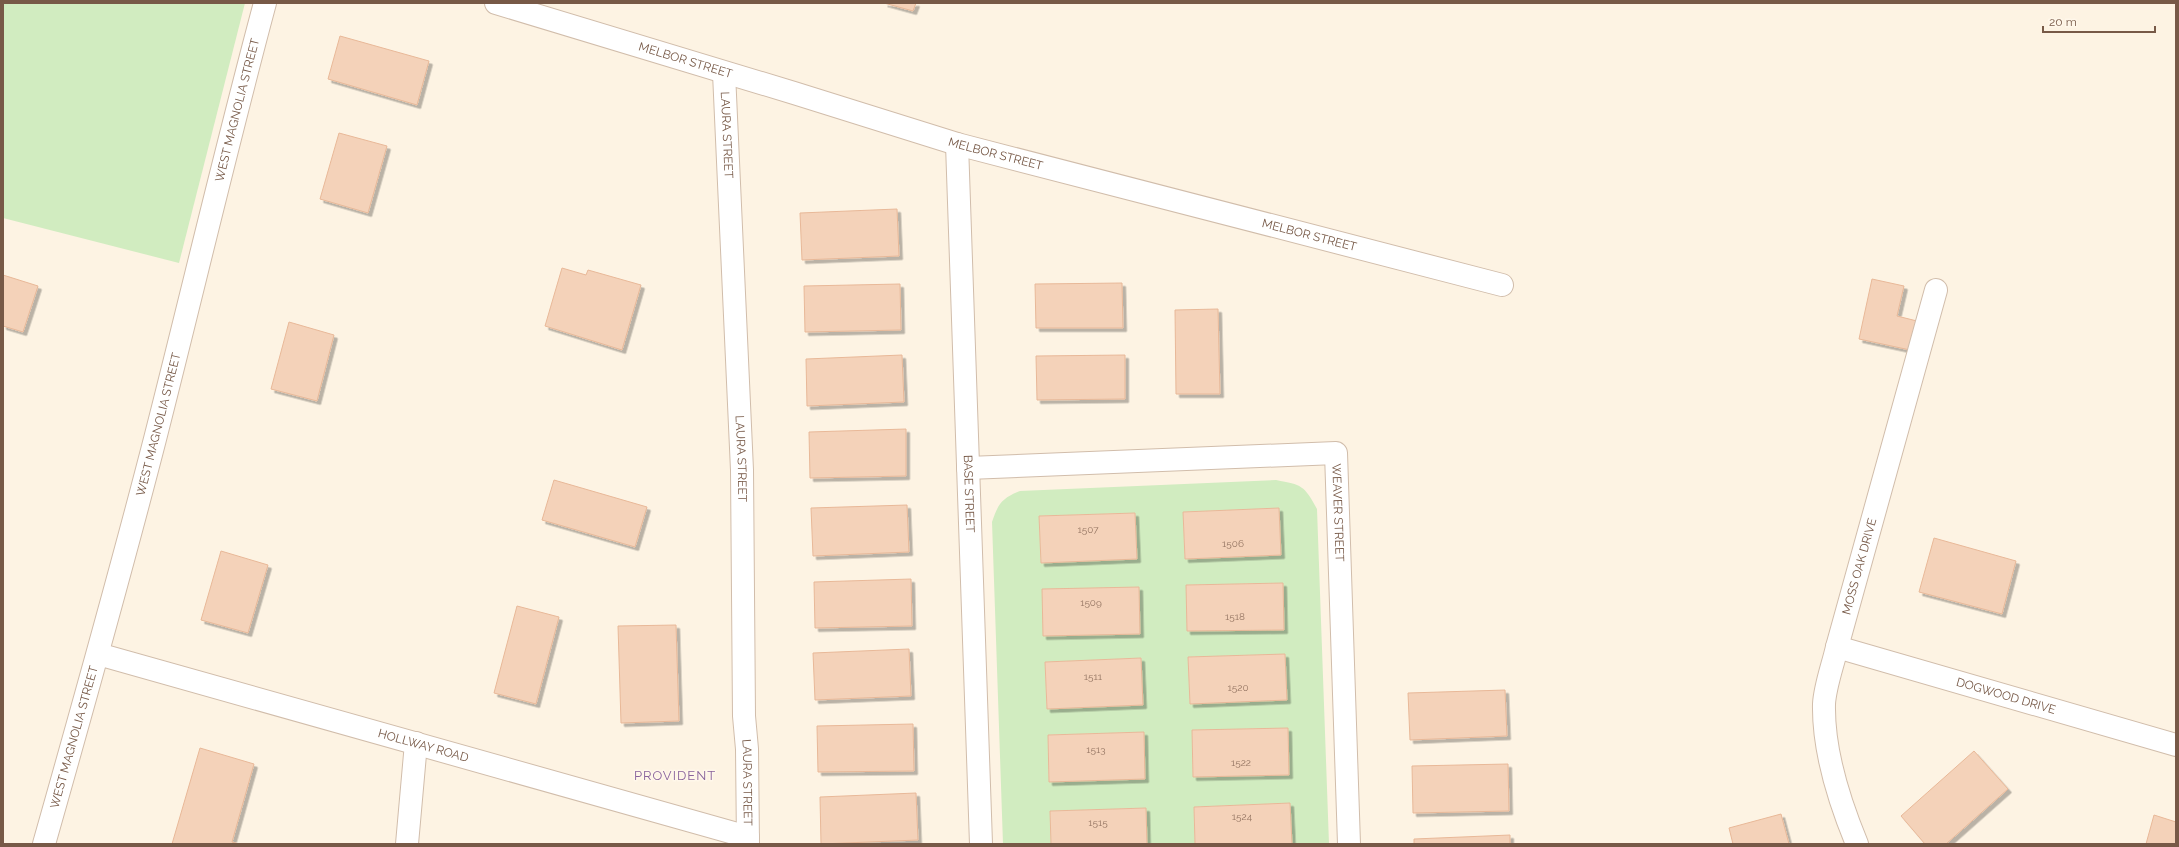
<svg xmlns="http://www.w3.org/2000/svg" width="2179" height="847" font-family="Raleway,sans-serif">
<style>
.green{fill:#d1ecc0;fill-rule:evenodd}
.building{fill:#f4d2b9;stroke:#e8b898;filter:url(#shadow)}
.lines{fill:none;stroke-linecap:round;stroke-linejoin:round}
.street-casing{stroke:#d1bdab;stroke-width:24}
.street{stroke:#fff;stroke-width:22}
.labels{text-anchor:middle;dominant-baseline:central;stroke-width:3;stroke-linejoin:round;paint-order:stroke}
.number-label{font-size:10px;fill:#967764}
.street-label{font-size:12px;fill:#775947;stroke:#fff7ea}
.neighbourhood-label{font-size:13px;letter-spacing:1px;fill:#89629b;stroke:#fff7ea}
</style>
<defs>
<filter id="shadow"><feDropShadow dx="3.5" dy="3.5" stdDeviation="0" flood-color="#0004"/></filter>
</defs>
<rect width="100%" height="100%" fill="#fdf3e3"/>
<g class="green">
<polygon points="3,3 245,3 179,263 3,218"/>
<path d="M1276,480C1302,485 1304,485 1317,509L1329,844H1292L1290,803L1194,807L1195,844H1147L1146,808L1050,811L1051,844H1003L992,522C998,504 1002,498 1020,491ZM1279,508L1281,555L1185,559L1183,512ZM1135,513L1137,559L1041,563L1039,516ZM1283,583L1284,629L1187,631V585ZM1284,654L1286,700L1190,704L1188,657ZM1141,658L1143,705L1047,708L1045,662ZM1288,728L1289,775L1193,776L1192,730ZM1144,732L1145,779L1049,781L1048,735Z"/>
</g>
<g class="building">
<polygon points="884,3 916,3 913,11"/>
<polygon points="340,36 429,61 417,105 328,79"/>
<polygon points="339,133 387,146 368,213 320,199"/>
<polygon points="897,209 899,256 802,260 800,213"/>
<polygon points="562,268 586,275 588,270 641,285 622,350 545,326"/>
<polygon points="3,275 38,286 23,332 3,326"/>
<polygon points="1872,279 1904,286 1897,316 1917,321 1910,350 1859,339"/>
<polygon points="1122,283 1123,328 1036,328 1035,284"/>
<polygon points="900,284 901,330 805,332 804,286"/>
<polygon points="1218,309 1220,394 1176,394 1175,310"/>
<polygon points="289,322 334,335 317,401 271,389"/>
<polygon points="902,355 904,402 807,406 806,359"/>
<polygon points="1125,355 1125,399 1037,400 1036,356"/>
<polygon points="906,429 906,476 810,478 809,432"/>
<polygon points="554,480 647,507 635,547 542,520"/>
<polygon points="907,505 909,552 813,556 811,508"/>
<polygon points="1279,508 1281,555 1185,559 1183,512"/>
<polygon points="1135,513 1137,559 1041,563 1039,516"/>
<polygon points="1934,538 2016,561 2002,614 1919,592"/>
<polygon points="221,551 268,565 248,633 201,620"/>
<polygon points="911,579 912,626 815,628 814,582"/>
<polygon points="1283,583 1284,630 1187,631 1186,585"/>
<polygon points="1139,587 1140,634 1043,636 1042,589"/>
<polygon points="517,606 559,617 536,704 494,693"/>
<polygon points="676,625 679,721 621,723 618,626"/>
<polygon points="909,649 911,696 815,700 813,653"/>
<polygon points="1285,654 1287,700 1190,704 1188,657"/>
<polygon points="1141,658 1143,705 1047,709 1045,662"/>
<polygon points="1505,690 1507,736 1410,740 1408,693"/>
<polygon points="913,724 914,771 818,772 817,726"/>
<polygon points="1288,728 1289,775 1193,777 1192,730"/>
<polygon points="1144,732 1145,779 1049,782 1048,735"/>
<polygon points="200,748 254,764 232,842 239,844 172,844"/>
<polygon points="1974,751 2008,789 1946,844 1925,844 1901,816"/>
<polygon points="1508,764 1509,811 1413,813 1412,766"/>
<polygon points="916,793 918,840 821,844 820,797"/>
<polygon points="1290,803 1292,844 1195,844 1194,807"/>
<polygon points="1146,808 1147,844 1051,844 1050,811"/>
<polygon points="1781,814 1789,844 1733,844 1729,828"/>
<polygon points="2154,815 2176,822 2176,844 2146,844"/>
<polygon points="1510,835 1510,844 1414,844 1414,839"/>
</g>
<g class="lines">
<defs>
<g id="street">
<path id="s1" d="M496,3L794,93L957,144L1502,285"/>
<path id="s2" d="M724,73L742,470L744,716L747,749L748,844"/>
<path id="s3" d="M957,144L981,844"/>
<path id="s4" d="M968,468L1336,453L1349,844"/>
<path id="s5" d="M1837,647L2176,745"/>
<path id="s6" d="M98,654L748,837"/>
<path id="s7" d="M44,844C82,710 120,575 155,439C192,294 226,148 265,3"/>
<polyline points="407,844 416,743"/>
<path id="s8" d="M1857,844C1840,803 1823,749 1824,704C1825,686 1833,665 1837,647L1936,290"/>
</g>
</defs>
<use href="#street" class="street-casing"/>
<use href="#street" class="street"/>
</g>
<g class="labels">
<g class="number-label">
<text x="1088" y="529">1507</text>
<text x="1233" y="543">1506</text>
<text x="1091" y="602">1509</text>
<text x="1235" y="616">1518</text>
<text x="1093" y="676">1511</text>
<text x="1238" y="687">1520</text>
<text x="1096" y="749">1513</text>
<text x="1241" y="762">1522</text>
<text x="1242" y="816">1524</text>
<text x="1098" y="822">1515</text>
</g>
<g class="street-label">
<text stroke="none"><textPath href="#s1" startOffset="198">MELBOR STREET</textPath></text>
<text stroke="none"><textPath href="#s7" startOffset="759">WEST MAGNOLIA STREET</textPath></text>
<text stroke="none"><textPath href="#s2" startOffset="62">LAURA STREET</textPath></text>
<text stroke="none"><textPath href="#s1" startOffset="522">MELBOR STREET</textPath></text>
<text stroke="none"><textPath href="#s1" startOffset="846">MELBOR STREET</textPath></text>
<text stroke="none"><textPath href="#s7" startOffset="435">WEST MAGNOLIA STREET</textPath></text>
<text stroke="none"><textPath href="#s2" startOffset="386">LAURA STREET</textPath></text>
<text stroke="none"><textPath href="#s3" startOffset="350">BASE STREET</textPath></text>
<text stroke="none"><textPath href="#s4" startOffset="428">WEAVER STREET</textPath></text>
<text stroke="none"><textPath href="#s8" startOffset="287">MOSS OAK DRIVE</textPath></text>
<text stroke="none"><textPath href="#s5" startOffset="176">DOGWOOD DRIVE</textPath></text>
<text stroke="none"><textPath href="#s7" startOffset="111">WEST MAGNOLIA STREET</textPath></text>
<text stroke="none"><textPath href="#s6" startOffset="338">HOLLWAY ROAD</textPath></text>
<text stroke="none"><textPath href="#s2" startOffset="710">LAURA STREET</textPath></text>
</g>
<g class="neighbourhood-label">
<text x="675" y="775">PROVIDENT</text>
</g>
</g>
<rect width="2179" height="847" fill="none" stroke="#775947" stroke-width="8"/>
<path d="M2043 26v6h112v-6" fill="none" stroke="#775947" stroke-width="2"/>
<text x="2049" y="26" font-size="12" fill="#775947" stroke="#fff7ea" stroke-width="3" paint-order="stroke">20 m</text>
</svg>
